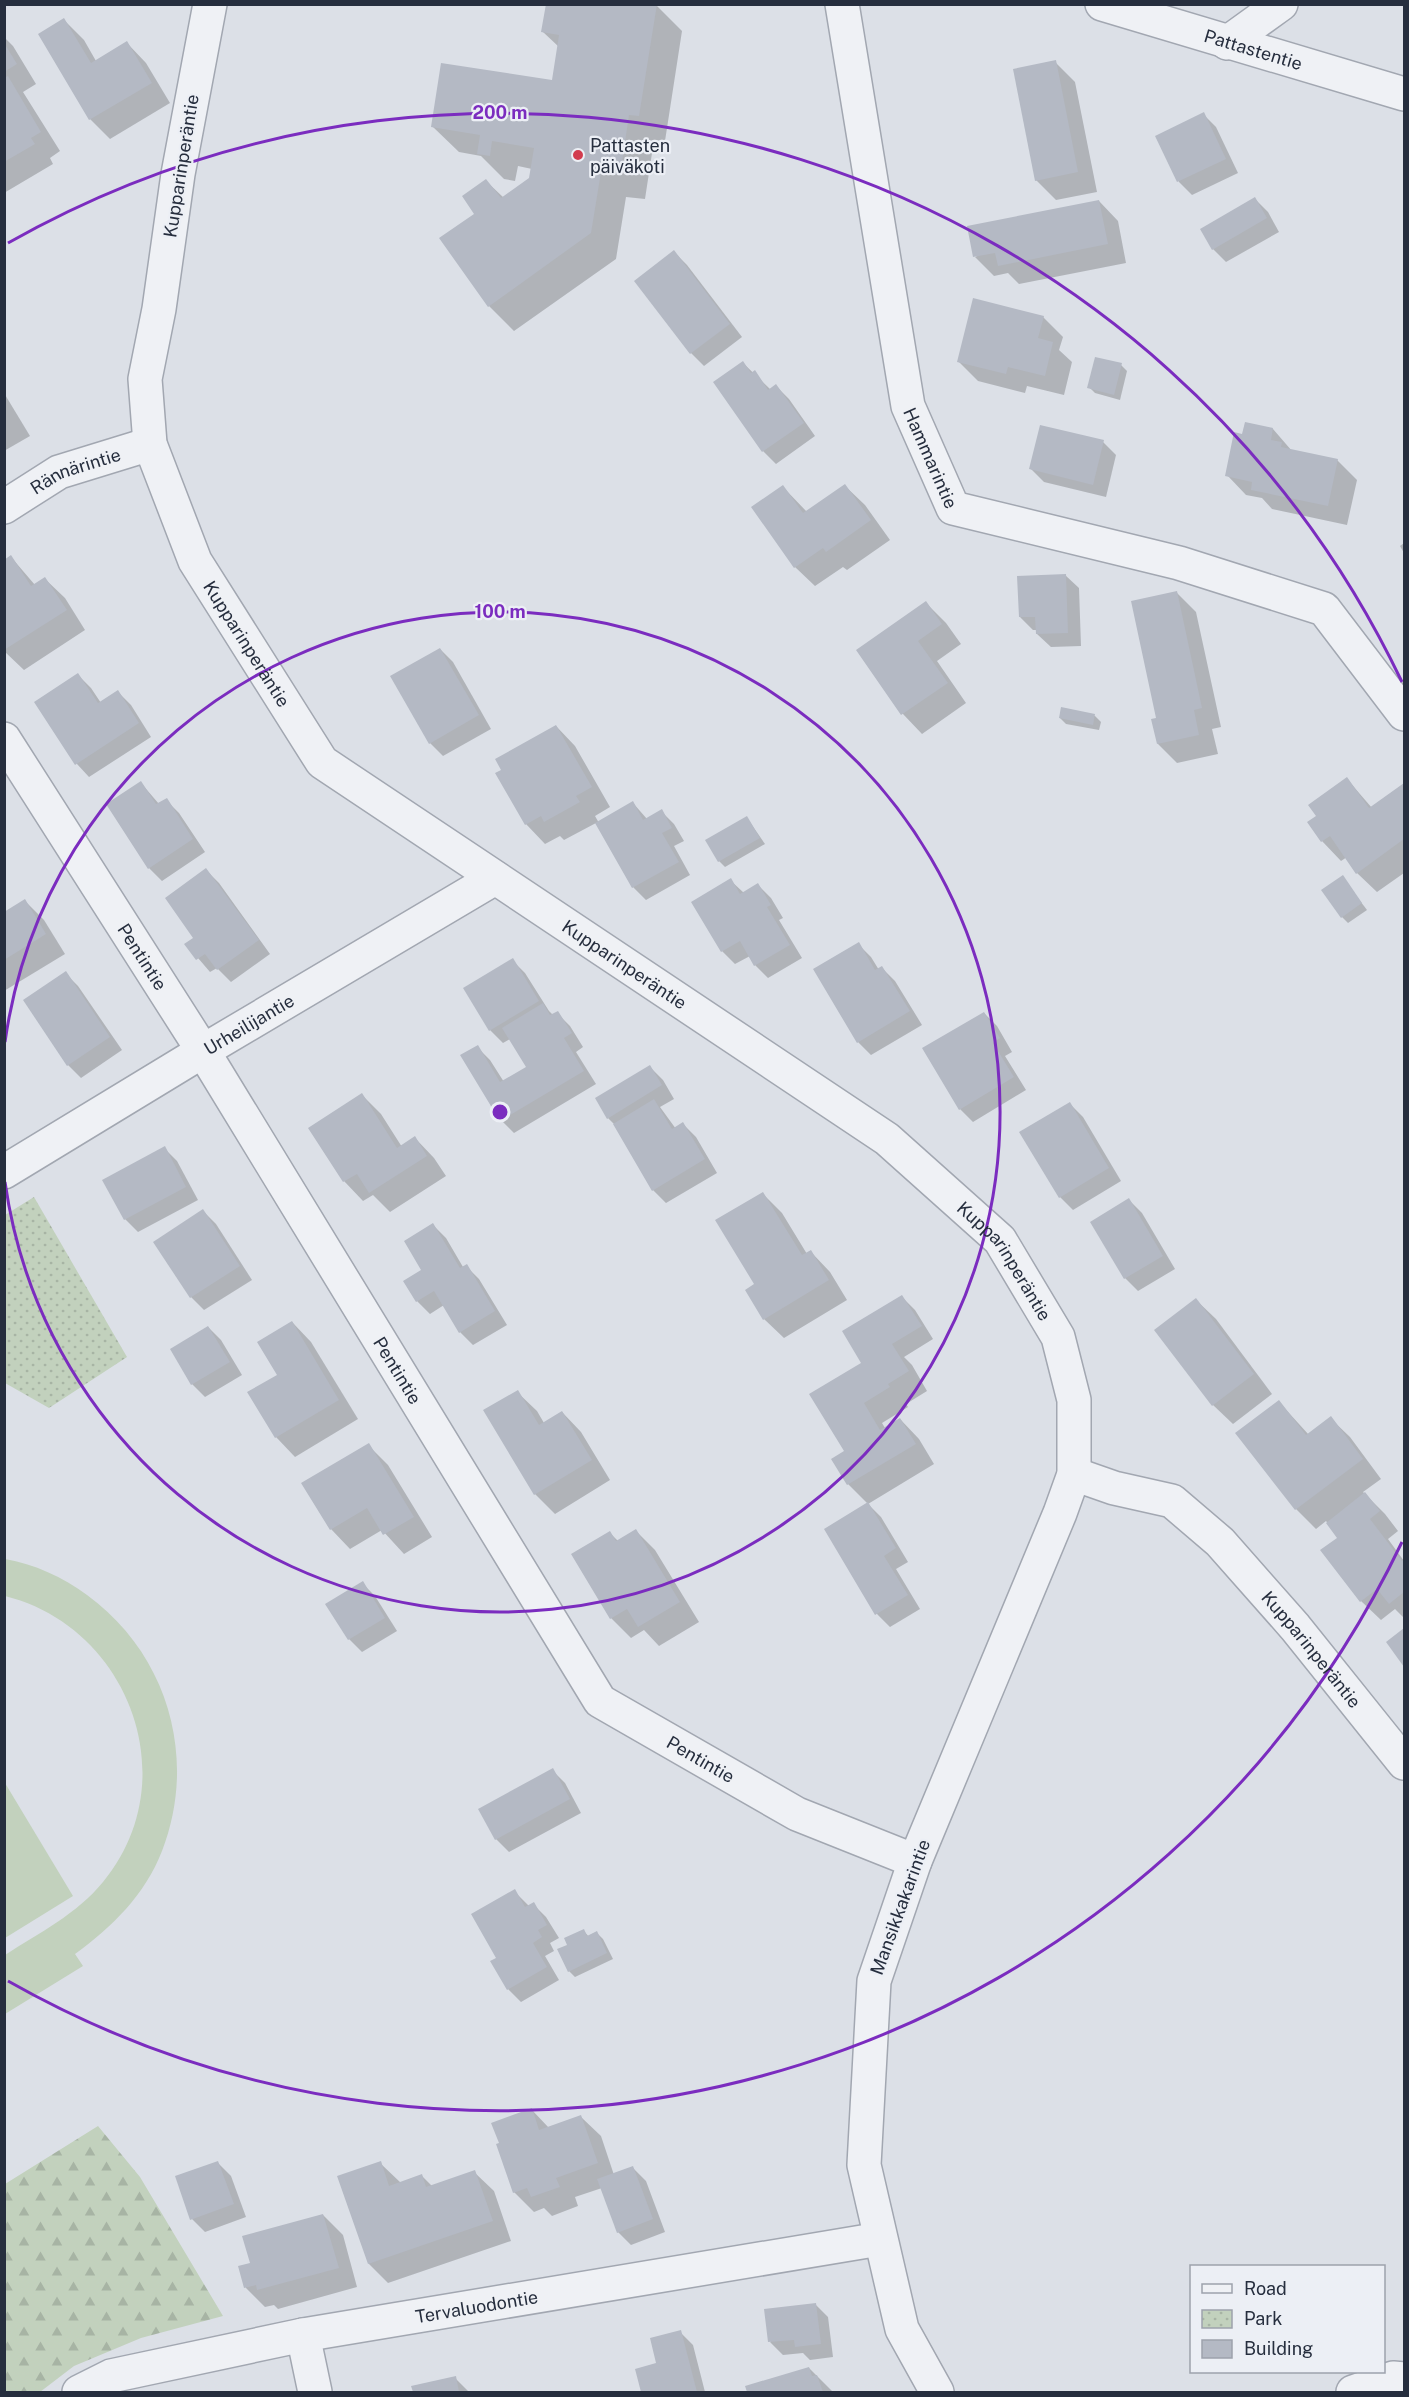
<svg xmlns="http://www.w3.org/2000/svg" width="1409" height="2397" font-family="'Public Sans',sans-serif">
<style>
.grass{fill:#c2d1bd}
.forest{fill:url(#forest-firs)}
.park{fill:url(#park-dots)}
.shadow{fill:#0003}
.building{fill:#b4b9c4}
.lines{fill:none;stroke-linecap:round;stroke-linejoin:round}
.minor-casing{stroke:#a2a7b1;stroke-width:36}
.tertiary-casing{stroke:#a2a7b1;stroke-width:36}
.minor{stroke:#eff1f5;stroke-width:33}
.tertiary{stroke:#eff1f5;stroke-width:33}
.ring{fill:none;stroke:#7b2cbf;stroke-width:3}
.poi-dot{fill:#d23c4e;stroke:#eceff5;stroke-width:2}
.labels{text-anchor:middle;dominant-baseline:central;stroke-width:4.5;stroke-linejoin:round;paint-order:stroke}
.street-label{font-size:18px;fill:#262e3e;stroke:#eceff5}
.poi-label{font-size:18px;fill:#262e3e;stroke:#eceff5;text-anchor:start}
.centre{fill:#7b2cbf;stroke:#eceff5;stroke-width:3}
.ring-label{font-size:18px;text-anchor:middle;font-weight:bold;fill:#7b2cbf;stroke:#eceff5;stroke-width:4.5;stroke-linejoin:round;paint-order:stroke}
</style>
<defs>
<pattern id="forest-firs" width="22" height="20" patternUnits="userSpaceOnUse" patternTransform="scale(1.5)"><rect width="22" height="20" fill="#c2d1bd"/><path d="M5 1l3.5 6h-7zM16 11l3.5 6h-7z" fill="#a7b4a4"/></pattern>
<pattern id="park-dots" width="8" height="8" patternUnits="userSpaceOnUse" patternTransform="scale(1.5)"><rect width="8" height="8" fill="#c2d1bd"/><path d="M2 2h.1M6 6h.1" fill="none" stroke="#a7b4a4" stroke-width="1.8" stroke-linecap="round"/></pattern>
</defs>
<rect width="100%" height="100%" fill="#dce0e7"/>
<g class="grass">
<path d="M5,1559C34,1564 63,1577 87,1595C168,1654 198,1758 162,1851C145,1895 112,1927 75,1954L83,1966L5,2014V1955C39,1933 77,1914 103,1882C187,1780 129,1627 5,1596Z"/>
<polygon points="5,1783 73,1896 5,1938 4,1938"/>
</g>
<polygon class="forest" points="98,2126 140,2177 223,2316 141,2338 74,2366 40,2392 5,2392 5,2184"/>
<polygon class="park" points="34,1197 127,1357 49,1408 5,1383 5,1215"/>
<g class="shadow">
<polygon points="657,6 682,31 665,141 654,140 645,199 626,197 616,259 514,331 489,306 477,214 486,181 504,198 531,179 532,169 518,166 515,181 504,179 481,156 459,152 433,127 553,82 559,47 543,32"/>
<polygon points="64,20 84,40 96,61 127,43 146,63 170,103 110,139 90,119 40,35"/>
<polygon points="4,37 13,46 36,84 23,92 60,151 50,158 53,164 4,193"/>
<polygon points="1055,62 1075,82 1097,192 1056,200 1036,180"/>
<polygon points="1203,114 1216,127 1238,173 1192,195 1179,182 1157,137"/>
<polygon points="1255,199 1268,212 1279,232 1226,262 1213,249 1202,229"/>
<polygon points="1099,201 1118,221 1126,263 1019,284 1008,273 994,276 975,257"/>
<polygon points="674,252 687,265 742,337 704,366 691,353 637,281"/>
<polygon points="1043,317 1063,337 1059,350 1072,362 1064,395 1027,386 1025,393 978,381 958,361"/>
<polygon points="743,363 771,390 776,386 789,399 815,436 776,464 763,451"/>
<polygon points="1121,365 1127,371 1120,400 1095,393 1089,387"/>
<polygon points="4,393 30,436 4,451"/>
<polygon points="1273,429 1292,451 1337,460 1357,480 1347,525 1272,509 1262,498 1246,495 1227,475 1243,435"/>
<polygon points="1103,442 1116,455 1106,497 1044,482 1031,469"/>
<polygon points="845,486 865,505 890,540 847,570 843,567 815,586 795,567 783,487 807,512"/>
<polygon points="1404,543 1404,553 1400,546"/>
<polygon points="11,557 35,585 45,579 65,598 85,630 24,670 4,651 4,561"/>
<polygon points="1065,575 1079,588 1081,646 1051,647 1037,634 1037,630 1033,630 1020,617"/>
<polygon points="1176,592 1196,612 1221,727 1212,729 1218,754 1177,763 1158,744 1158,719"/>
<polygon points="926,603 946,623 961,644 937,661 966,703 922,734 903,714 858,651"/>
<polygon points="440,649 453,662 491,729 443,756 430,743"/>
<polygon points="78,675 91,688 101,703 118,692 131,705 151,737 89,777 77,764"/>
<polygon points="1062,709 1095,716 1101,722 1099,730 1066,724 1060,718"/>
<polygon points="556,726 575,746 610,807 595,816 599,823 633,803 647,819 661,811 674,824 684,841 674,846 690,875 646,900 633,887 596,823 564,840 560,836 545,844 526,824"/>
<polygon points="1347,779 1372,808 1404,785 1404,873 1377,892 1357,873 1347,857 1341,861 1322,841 1309,823 1318,816"/>
<polygon points="141,783 159,804 166,800 179,813 205,852 162,881 149,868"/>
<polygon points="747,818 765,844 725,867 719,861"/>
<polygon points="206,870 219,883 270,954 231,982 217,968 210,972 186,944 195,938"/>
<polygon points="1342,877 1367,910 1348,923 1342,917"/>
<polygon points="730,880 744,893 758,885 771,898 783,918 779,920 802,958 768,978 755,965 750,956 735,964 722,951"/>
<polygon points="25,901 44,920 65,954 4,991 4,914"/>
<polygon points="858,944 871,957 879,970 882,968 895,981 922,1025 871,1055 858,1042"/>
<polygon points="512,960 525,973 549,1011 553,1015 557,1013 570,1026 583,1047 576,1052 596,1084 514,1133 501,1120 477,1047 490,1060 504,1082 528,1068 510,1039 503,1043 490,1030 465,988"/>
<polygon points="65,973 78,986 122,1050 81,1078 68,1065"/>
<polygon points="984,1013 997,1026 1012,1052 1005,1056 1026,1090 973,1122 960,1109"/>
<polygon points="650,1067 663,1080 674,1099 660,1107 676,1129 683,1124 696,1137 717,1173 666,1203 653,1190 614,1124 608,1118"/>
<polygon points="362,1095 381,1114 402,1147 415,1138 434,1158 446,1176 390,1212 373,1195 363,1201 344,1181"/>
<polygon points="1070,1104 1083,1117 1121,1181 1073,1210 1060,1197"/>
<polygon points="164,1148 177,1161 198,1200 138,1232 125,1219"/>
<polygon points="763,1194 782,1213 807,1254 811,1252 830,1272 847,1300 784,1338 764,1319 756,1285"/>
<polygon points="1129,1200 1142,1213 1175,1269 1138,1291 1125,1278"/>
<polygon points="203,1211 216,1224 252,1280 204,1310 191,1297"/>
<polygon points="433,1225 446,1238 463,1267 466,1266 479,1279 507,1325 473,1345 460,1332 444,1305 430,1314 417,1301"/>
<polygon points="902,1297 915,1310 933,1339 904,1357 912,1365 927,1391 906,1404 908,1407 882,1423 885,1428 900,1419 919,1439 934,1464 868,1504 848,1484 833,1459 846,1451 863,1363"/>
<polygon points="1196,1300 1216,1319 1272,1394 1233,1424 1213,1405"/>
<polygon points="292,1322 311,1342 358,1419 295,1457 276,1437 279,1375"/>
<polygon points="208,1327 221,1340 242,1375 205,1397 192,1384"/>
<polygon points="517,1392 537,1411 544,1423 562,1412 581,1432 610,1480 555,1514 535,1494"/>
<polygon points="1279,1402 1309,1435 1330,1418 1350,1437 1381,1479 1363,1492 1385,1514 1398,1531 1388,1539 1404,1561 1404,1618 1395,1609 1381,1620 1361,1601 1339,1538 1326,1521 1316,1529 1296,1509 1237,1433"/>
<polygon points="368,1445 388,1465 432,1537 404,1554 382,1530 350,1549 331,1529"/>
<polygon points="868,1504 881,1517 908,1562 896,1569 920,1609 890,1627 877,1614 826,1530"/>
<polygon points="636,1531 655,1550 699,1622 659,1646 644,1630 631,1638 611,1618 573,1555 610,1533 618,1541"/>
<polygon points="362,1583 375,1596 397,1631 362,1652 349,1639"/>
<polygon points="552,1770 565,1783 581,1813 509,1852 496,1839"/>
<polygon points="514,1891 529,1906 533,1904 546,1917 559,1938 550,1943 554,1951 545,1956 559,1980 521,2002 508,1989 498,1958"/>
<polygon points="584,1931 589,1937 597,1933 603,1939 613,1959 575,1977 569,1971 569,1946"/>
<polygon points="532,2110 549,2128 581,2117 601,2136 614,2175 633,2168 646,2181 665,2232 631,2245 618,2232 602,2188 575,2197 578,2206 552,2216 544,2208 534,2212 514,2192 501,2144"/>
<polygon points="218,2163 231,2176 246,2217 205,2232 192,2219"/>
<polygon points="380,2163 401,2183 422,2176 432,2186 474,2172 494,2191 511,2241 388,2283 369,2264"/>
<polygon points="323,2215 343,2235 357,2287 278,2309 274,2305 265,2307 246,2288 240,2267 251,2264"/>
<polygon points="815,2304 828,2317 833,2357 810,2360 803,2353 783,2355 770,2342"/>
<polygon points="680,2332 693,2345 705,2392 642,2392 636,2370 658,2364"/>
<polygon points="809,2368 833,2392 749,2392 747,2387"/>
<polygon points="455,2378 469,2392 414,2392 413,2387"/>
</g>
<g class="building">
<polygon points="546,4 657,4 639,116 629,115 620,175 601,172 591,233 488,307 439,238 474,214 462,196 486,179 501,198 529,178 534,148 492,141 490,156 477,154 480,135 431,127 441,63 552,80 559,35 541,32"/>
<polygon points="64,18 91,63 127,41 152,83 89,120 38,34"/>
<polygon points="4,43 17,64 4,72"/>
<polygon points="1056,60 1078,172 1035,181 1013,69"/>
<polygon points="8,76 41,132 31,138 35,144 4,162 4,78"/>
<polygon points="1204,112 1226,159 1177,182 1155,136"/>
<polygon points="1255,197 1267,218 1212,250 1200,229"/>
<polygon points="1099,200 1108,244 998,266 995,253 973,257 967,226"/>
<polygon points="674,250 730,324 690,354 634,281"/>
<polygon points="973,298 1044,316 1038,338 1053,342 1045,376 1008,367 1006,374 957,362"/>
<polygon points="1095,357 1122,363 1114,395 1087,388"/>
<polygon points="743,361 751,373 755,370 768,390 776,384 804,423 762,452 713,382"/>
<polygon points="1245,422 1273,428 1271,440 1282,442 1281,447 1338,459 1328,506 1251,490 1252,482 1225,476 1234,432 1242,434"/>
<polygon points="1040,425 1104,440 1093,485 1029,469"/>
<polygon points="845,484 871,520 826,552 823,548 794,568 751,507 783,485 803,513"/>
<polygon points="11,555 31,586 45,577 67,610 4,650 4,560"/>
<polygon points="1066,574 1068,633 1036,634 1035,617 1019,617 1017,576"/>
<polygon points="1177,591 1202,708 1194,710 1199,735 1157,744 1151,719 1156,718 1131,601"/>
<polygon points="926,601 942,624 918,641 948,683 901,715 856,650"/>
<polygon points="440,648 479,715 429,744 390,676"/>
<polygon points="78,673 98,703 118,690 139,723 75,765 34,702"/>
<polygon points="1061,707 1095,714 1093,725 1059,718"/>
<polygon points="556,725 592,787 576,796 580,802 544,822 541,816 525,825 495,773 501,770 495,759"/>
<polygon points="1347,777 1369,808 1404,783 1404,839 1356,874 1330,836 1321,842 1307,822 1316,816 1308,805"/>
<polygon points="141,781 156,804 167,798 193,839 148,869 106,804"/>
<polygon points="633,801 643,820 662,809 672,828 662,833 679,862 632,888 595,823"/>
<polygon points="747,816 760,838 718,862 705,840"/>
<polygon points="206,868 259,940 217,970 205,954 196,960 184,944 193,938 165,898"/>
<polygon points="1343,875 1362,903 1341,918 1321,890"/>
<polygon points="731,878 740,894 758,883 771,905 767,907 790,945 754,966 740,941 721,952 691,902"/>
<polygon points="25,899 46,934 4,960 4,912"/>
<polygon points="859,942 875,970 882,966 910,1011 857,1043 813,969"/>
<polygon points="513,958 539,1001 489,1031 463,988"/>
<polygon points="66,971 110,1037 67,1066 23,1000"/>
<polygon points="543,1003 550,1015 558,1011 572,1033 564,1038 584,1071 500,1121 460,1055 478,1045 500,1082 526,1067 502,1028"/>
<polygon points="984,1012 1000,1038 993,1043 1014,1077 959,1110 922,1048"/>
<polygon points="650,1065 662,1085 607,1119 595,1098"/>
<polygon points="362,1093 397,1148 415,1136 427,1156 369,1193 357,1174 343,1182 308,1128"/>
<polygon points="654,1099 672,1129 683,1122 705,1159 652,1191 613,1124"/>
<polygon points="1070,1102 1109,1168 1059,1198 1019,1132"/>
<polygon points="165,1146 186,1187 124,1220 102,1180"/>
<polygon points="763,1192 802,1255 811,1250 829,1280 763,1320 745,1290 754,1284 715,1220"/>
<polygon points="1129,1198 1163,1256 1124,1279 1090,1222"/>
<polygon points="203,1209 240,1266 190,1298 153,1242"/>
<polygon points="433,1223 460,1268 467,1264 495,1311 459,1333 434,1291 416,1302 403,1281 421,1270 404,1241"/>
<polygon points="902,1295 922,1326 892,1344 909,1371 888,1384 890,1387 864,1403 880,1430 900,1418 916,1444 847,1485 831,1459 844,1451 809,1394 861,1363 842,1331"/>
<polygon points="1196,1298 1254,1374 1212,1406 1154,1330"/>
<polygon points="292,1321 339,1400 275,1438 247,1392 277,1375 257,1342"/>
<polygon points="208,1326 230,1362 191,1385 170,1349"/>
<polygon points="518,1390 539,1425 562,1411 592,1460 534,1495 483,1410"/>
<polygon points="1279,1400 1306,1435 1331,1416 1363,1459 1295,1510 1235,1433"/>
<polygon points="369,1443 414,1517 383,1535 367,1508 330,1530 301,1483"/>
<polygon points="1365,1492 1380,1511 1370,1519 1402,1561 1404,1559 1404,1592 1389,1604 1377,1589 1360,1602 1320,1550 1337,1538 1326,1523"/>
<polygon points="868,1502 896,1548 884,1556 908,1595 875,1615 824,1529"/>
<polygon points="636,1529 680,1602 638,1627 627,1609 610,1619 571,1554 610,1531 616,1541"/>
<polygon points="363,1581 385,1618 348,1640 325,1604"/>
<polygon points="1404,1628 1404,1667 1386,1642"/>
<polygon points="553,1768 570,1799 495,1840 478,1809"/>
<polygon points="515,1889 525,1907 534,1902 547,1925 538,1930 542,1937 533,1943 547,1967 507,1990 490,1961 496,1958 471,1914"/>
<polygon points="584,1929 587,1936 597,1931 607,1953 568,1972 557,1949 567,1945 564,1938"/>
<polygon points="532,2108 539,2130 581,2115 598,2163 556,2178 560,2187 531,2197 527,2188 513,2193 496,2144 499,2143 491,2123"/>
<polygon points="218,2161 234,2204 190,2220 175,2176"/>
<polygon points="381,2161 389,2186 422,2174 426,2187 475,2170 493,2221 368,2264 337,2176"/>
<polygon points="633,2166 653,2219 617,2233 597,2179"/>
<polygon points="323,2214 339,2268 257,2290 256,2285 244,2288 238,2266 250,2263 242,2236"/>
<polygon points="816,2303 821,2344 795,2347 794,2340 768,2342 764,2309"/>
<polygon points="681,2330 697,2392 641,2392 635,2369 656,2363 650,2338"/>
<polygon points="809,2367 812,2376 817,2375 823,2392 747,2392 745,2386"/>
<polygon points="456,2376 459,2392 413,2392 411,2386"/>
</g>
<g class="lines">
<defs>
<g id="minor">
<path id="s1" d="M842,4L908,406L953,508L1179,563L1324,609L1404,714"/>
<path id="s2" d="M1102,4L1404,94"/>
<polyline points="1227,43 1281,4"/>
<path id="s3" d="M4,507L59,472L150,444"/>
<path id="s4" d="M4,739L203,1051L600,1701L797,1814L915,1861"/>
<path id="s5" d="M4,1172L203,1051L495,878"/>
<path id="s6" d="M1074,1474L1114,1488L1172,1501L1220,1542L1295,1627L1404,1763"/>
<polyline points="303,2335 315,2392"/>
<path id="s7" d="M79,2392L111,2376L303,2335L880,2239"/>
<polyline points="1353,2392 1393,2378 1404,2379"/>
</g>
<g id="tertiary">
<path id="s8" d="M210,4L178,174L159,309L145,379L150,444L195,561L322,762L887,1139L1000,1240L1058,1337L1074,1400V1474L1060,1513L915,1861L874,1981L864,2165L902,2329L937,2392"/>
</g>
</defs>
<use href="#minor" class="minor-casing"/>
<use href="#tertiary" class="tertiary-casing"/>
<use href="#minor" class="minor"/>
<use href="#tertiary" class="tertiary"/>
</g>
<g class="ring">
<path d="M5 1042A500 500 0 1 1 5 1182"/>
<path d="M1402 1542A999 999 0 0 1 8 1981M8 243A999 999 0 0 1 1402 682"/>
</g>
<circle class="poi-dot" cx="578" cy="155" r="6"/>
<g class="labels">
<g class="street-label">
<text stroke="none"><textPath href="#s2" startOffset="158">Pattastentie</textPath></text>
<text transform="translate(181 166) rotate(-81)">Kupparinperäntie</text>
<text stroke="none"><textPath href="#s1" startOffset="464">Hammarintie</textPath></text>
<text stroke="none"><textPath href="#s3" startOffset="81">Rännärintie</textPath></text>
<text stroke="none"><textPath href="#s8" startOffset="669">Kupparinperäntie</textPath></text>
<text stroke="none"><textPath href="#s4" startOffset="258">Pentintie</textPath></text>
<text stroke="none"><textPath href="#s8" startOffset="1173">Kupparinperäntie</textPath></text>
<text stroke="none"><textPath href="#s5" startOffset="286">Urheilijantie</textPath></text>
<text stroke="none"><textPath href="#s8" startOffset="1659">Kupparinperäntie</textPath></text>
<text stroke="none"><textPath href="#s4" startOffset="744">Pentintie</textPath></text>
<text stroke="none"><textPath href="#s6" startOffset="306">Kupparinperäntie</textPath></text>
<text stroke="none"><textPath href="#s4" startOffset="1248">Pentintie</textPath></text>
<text transform="translate(900 1907) rotate(-70)">Mansikkakarintie</text>
<text stroke="none"><textPath href="#s7" startOffset="408">Tervaluodontie</textPath></text>
</g>
<g class="poi-label">
<text x="590" y="145">Pattasten<tspan x="590" dy="21">päiväkoti</tspan></text>
</g>
</g>
<circle cx="500" cy="1112" r="9" class="centre"/>
<g class="ring-label">
<text x="500" y="119">200 m</text>
<text x="500" y="618">100 m</text>
</g>
<rect width="1409" height="2397" fill="none" stroke="#262e3e" stroke-width="12"/>
<rect x="1190" y="2265" width="195" height="108" fill="#eceff5" stroke="#9da2ac" stroke-width="1.5"/>
<rect x="1202" y="2284" width="30" height="9" fill="#eff1f5" stroke="#9da2ac" stroke-width="1.5"/>
<text x="1244" y="2295" font-size="18" fill="#262e3e">Road</text>
<rect x="1202" y="2310" width="30" height="18" fill="url(#park-dots)" stroke="#9da2ac" stroke-width="1.5"/>
<text x="1244" y="2325" font-size="18" fill="#262e3e">Park</text>
<rect x="1202" y="2340" width="30" height="18" fill="#b4b9c4" stroke="#9da2ac" stroke-width="1.5"/>
<text x="1244" y="2355" font-size="18" fill="#262e3e">Building</text>
</svg>
